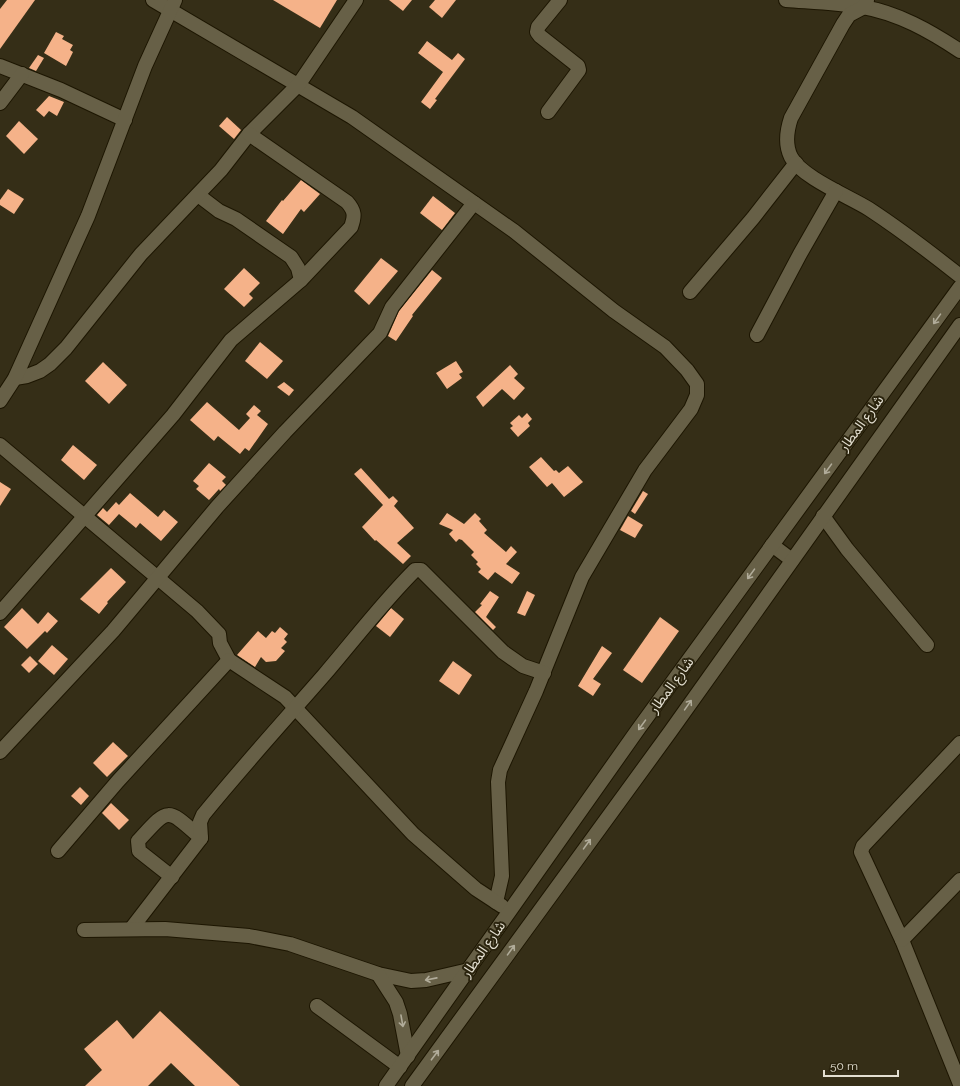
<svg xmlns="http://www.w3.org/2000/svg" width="960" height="1086" font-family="Raleway,'Noto Sans Arabic',sans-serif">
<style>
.building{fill:#f5b289}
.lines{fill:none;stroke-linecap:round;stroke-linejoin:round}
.minor-casing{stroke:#1d1602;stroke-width:16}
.minor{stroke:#676047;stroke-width:14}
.oneway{stroke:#b1ac9a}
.labels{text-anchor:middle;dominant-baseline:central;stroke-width:4;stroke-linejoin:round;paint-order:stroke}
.street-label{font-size:14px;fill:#e3dfd1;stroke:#2b240e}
</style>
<rect width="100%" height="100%" fill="#352e17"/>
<g class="building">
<polygon points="7,0 35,0 0,49 0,9"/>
<polygon points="273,0 337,0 320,28"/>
<polygon points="389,0 412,0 403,11"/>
<polygon points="435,0 456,0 442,18 429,7"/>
<polygon points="56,32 64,36 62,39 73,45 70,50 73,52 66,66 44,53"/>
<polygon points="427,41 452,60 458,53 465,59 435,99 437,100 430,109 421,102 443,72 418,53"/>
<polygon points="38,55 44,58 36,71 29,68"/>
<polygon points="49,96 64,102 57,116 49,111 44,117 36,110"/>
<polygon points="227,117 241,130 234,139 219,126"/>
<polygon points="19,121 38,139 24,154 6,136"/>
<polygon points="301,180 320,194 304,212 301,209 283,234 266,221 282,200 283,201"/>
<polygon points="8,189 24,199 14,214 0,205 0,200"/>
<polygon points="433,196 455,213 442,230 420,213"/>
<polygon points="381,258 398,271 369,305 354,291"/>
<polygon points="244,268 260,283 249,294 253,298 244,307 224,289"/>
<polygon points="432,270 442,278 412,315 413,316 396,341 388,336 399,311"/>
<polygon points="260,342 283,361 267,379 245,361"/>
<polygon points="456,361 463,372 459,374 462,378 447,389 436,373"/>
<polygon points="103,362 127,385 109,404 85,381"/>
<polygon points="510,365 518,374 514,378 525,388 514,400 502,389 483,407 476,397"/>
<polygon points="284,382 294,390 289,396 277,387"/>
<polygon points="207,402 239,430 250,418 246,414 254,405 261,411 257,415 268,424 249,451 245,448 240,454 218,436 214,441 190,420"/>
<polygon points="527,413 532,419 528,423 530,426 518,437 510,428 513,426 510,423 519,415 522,418"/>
<polygon points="73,445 97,465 84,480 61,460"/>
<polygon points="541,457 554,471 556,470 559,473 568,466 583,482 564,497 552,483 547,487 529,467"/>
<polygon points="209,463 226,477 222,481 226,485 220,491 219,489 209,500 196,489 199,486 193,481"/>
<polygon points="361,468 389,499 393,496 398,501 394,506 414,528 397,543 411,556 403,564 376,540 375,541 362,527 383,505 354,474"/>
<polygon points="0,482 11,489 0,506"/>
<polygon points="643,491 648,494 635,514 631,511"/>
<polygon points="130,493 158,517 164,510 178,522 161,541 140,523 136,528 119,514 109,525 97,515 103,508 107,512 116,502 119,505"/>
<polygon points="447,513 464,524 475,513 481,519 479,521 487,530 484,533 506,552 511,546 517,552 506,564 520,573 512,584 495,572 488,580 478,572 481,569 476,564 478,562 471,555 474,552 462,540 459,539 456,542 449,534 453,530 439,524"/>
<polygon points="628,516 643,525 635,538 620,530"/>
<polygon points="111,568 126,582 107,602 108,603 99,614 80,599"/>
<polygon points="490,591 499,597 486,617 496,627 493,630 475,612 482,605 480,604"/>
<polygon points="527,591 535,595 525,616 517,613"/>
<polygon points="22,608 38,624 48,612 58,621 47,633 45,631 27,649 4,627"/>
<polygon points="391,608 404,619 390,637 376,626"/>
<polygon points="660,617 679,631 642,683 623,670"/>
<polygon points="280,627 288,634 284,639 287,642 281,648 285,651 276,661 266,662 261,657 255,667 237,655 258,631 266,638 272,631 275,633"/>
<polygon points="52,645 68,659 54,675 38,661"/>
<polygon points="602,646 612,653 593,679 601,684 593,696 578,686"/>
<polygon points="30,656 38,664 29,673 21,665"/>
<polygon points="453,661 472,675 459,695 439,681"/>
<polygon points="113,742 128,756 107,777 93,763"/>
<polygon points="80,787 89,796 81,805 71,796"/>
<polygon points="111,803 129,820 119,830 102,813"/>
<polygon points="160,1011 240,1086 195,1086 171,1063 148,1086 85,1086 102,1070 84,1049 117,1020 133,1039"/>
</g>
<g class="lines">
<defs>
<g id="minor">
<polyline points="153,0 352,117 514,231 614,311 665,347 687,370 697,384 697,395 691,409 645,470 582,577 536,691 500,770 498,782 502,876 496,902"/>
<path d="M786,0C812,2 838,3 863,7C898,13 930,31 960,51"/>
<path d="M867,0L864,7L849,15L843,24L791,118C787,130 785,145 791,157C801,177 850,197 869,209C901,230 931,253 960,276"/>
<polyline points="0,66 61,90 125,120"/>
<polyline points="0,103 22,74"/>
<polyline points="548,112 579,70 578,66 540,36 537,32 538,27 560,0"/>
<polyline points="198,195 219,211 236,219 291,257 298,268 301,280"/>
<polyline points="690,292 753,218 796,163"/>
<polyline points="757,335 800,254 836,191"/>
<polyline points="15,378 27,376 40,371 50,364 66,348 141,254 221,170 249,134 299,84 356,0"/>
<polyline points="0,401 15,378 88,216 145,66 175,0"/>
<polyline points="0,445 197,611 219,634 220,643 229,660 285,697 413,834 476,889 502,906"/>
<polyline points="823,516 847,549 927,645"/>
<polyline points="772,545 792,560"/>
<path d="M0,613L173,415L231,340L301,280L351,227C355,216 355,211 347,202L249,134"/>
<polyline points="960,743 863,846 861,852 902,940 960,1084"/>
<polyline points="0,752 113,631 217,507 285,432 380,333 392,307 474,203"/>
<polyline points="58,851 118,781 229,660"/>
<path d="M172,877L139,851L138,841C169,807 166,807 201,838"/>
<path d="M131,929L201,838L200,822L203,815C242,767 283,722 324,675C354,640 382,603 415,570H421L503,652L523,666L544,673"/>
<polyline points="84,930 165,929 249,936 290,944 378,974 411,981 426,980 469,970"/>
<polyline points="902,940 960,880"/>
<polyline points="378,974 396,1002 400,1014 408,1056"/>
<polyline points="317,1006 400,1067"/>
<polyline points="386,1086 639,728 960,287"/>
<polyline points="412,1086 670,732 960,325"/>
</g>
</defs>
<use href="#minor" class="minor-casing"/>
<use href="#minor" class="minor"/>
</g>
<defs><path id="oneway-shaft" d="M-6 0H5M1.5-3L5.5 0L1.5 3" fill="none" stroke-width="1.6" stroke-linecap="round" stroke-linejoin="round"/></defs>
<g class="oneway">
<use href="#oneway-shaft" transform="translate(937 319) rotate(126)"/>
<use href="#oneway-shaft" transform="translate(828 469) rotate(126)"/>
<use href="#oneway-shaft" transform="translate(751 574) rotate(126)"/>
<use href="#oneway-shaft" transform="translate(688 705) rotate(-55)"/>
<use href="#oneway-shaft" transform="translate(642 725) rotate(126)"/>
<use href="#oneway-shaft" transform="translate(587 844) rotate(-54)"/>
<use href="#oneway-shaft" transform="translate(511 950) rotate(-54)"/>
<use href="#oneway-shaft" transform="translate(431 979) rotate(169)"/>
<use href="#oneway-shaft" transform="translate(402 1021) rotate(80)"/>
<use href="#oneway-shaft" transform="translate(435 1055) rotate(-53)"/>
</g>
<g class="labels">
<g class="street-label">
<text transform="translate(861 423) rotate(-54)">شارع المطار</text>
<text transform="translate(671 685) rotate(-54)">شارع المطار</text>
<text transform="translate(483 949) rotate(-55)">شارع المطار</text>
</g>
</g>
<path d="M824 1070v6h74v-6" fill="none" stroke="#e3dfd1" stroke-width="2"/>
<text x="830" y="1070" font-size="12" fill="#e3dfd1" stroke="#2b240e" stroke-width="3" paint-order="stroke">50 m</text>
</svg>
